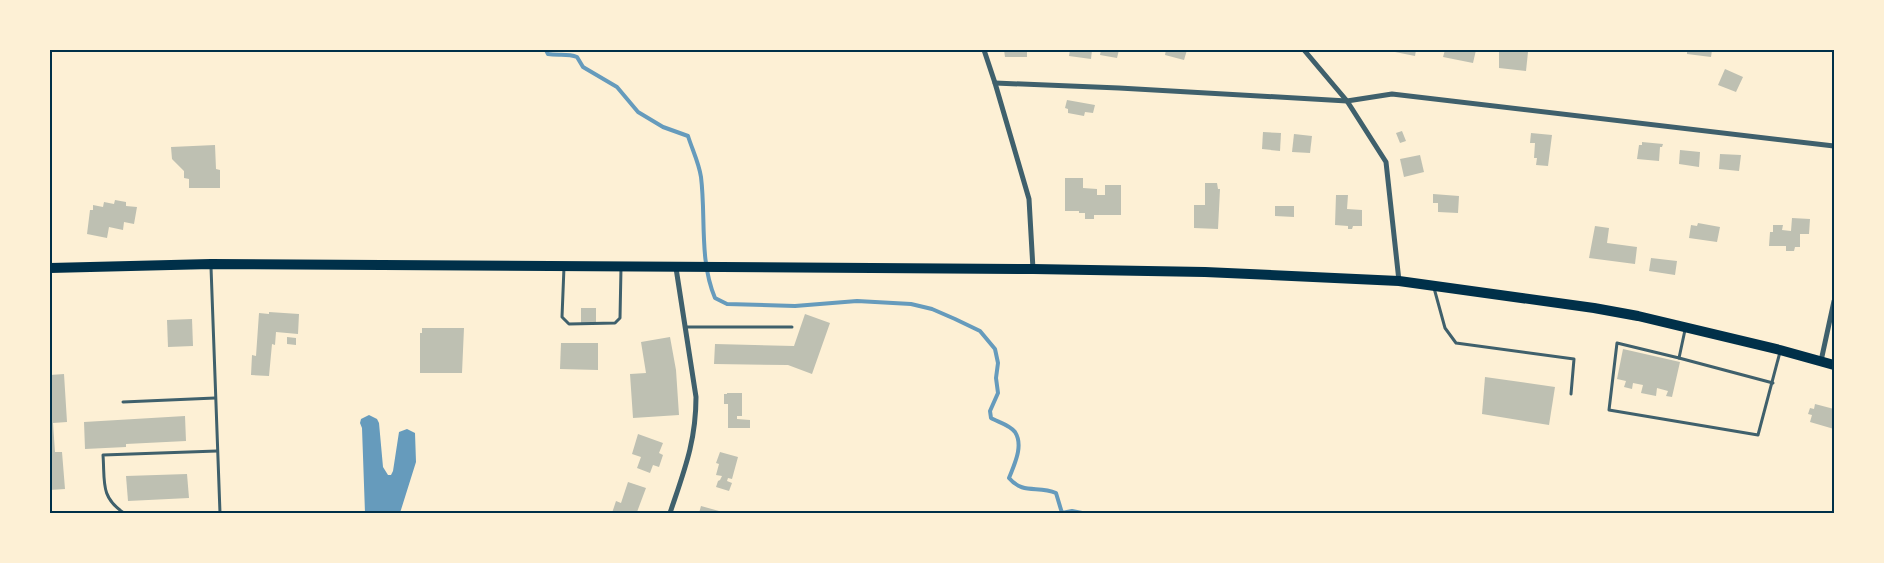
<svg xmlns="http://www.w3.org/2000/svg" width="1884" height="563" font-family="Mulish,sans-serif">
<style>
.water{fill:#669bbc}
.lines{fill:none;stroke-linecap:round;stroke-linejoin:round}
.stream{stroke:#669bbc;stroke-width:4}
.building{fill:#bec0b2}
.service{stroke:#3f606c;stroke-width:3}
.minor{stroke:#3f606c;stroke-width:5}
.trunk{stroke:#003049;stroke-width:10}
.neatline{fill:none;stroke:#003049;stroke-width:2}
</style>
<rect width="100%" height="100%" fill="#fdf0d5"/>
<polygon class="water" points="369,415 377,419 379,423 383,467 388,475 391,475 393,471 399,432 407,429 415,433 416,462 400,513 365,513 362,428 360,423 361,419"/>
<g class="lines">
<path class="stream" d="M546,50L548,54C558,56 567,53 577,57L583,67L617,87L638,112L663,127L688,136C692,149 699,163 701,177C706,217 699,260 715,298L727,304L795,306L857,301L911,304L932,309L955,319L980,331L995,349L998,363L996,378L998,393L990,411L991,418C998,422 1010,425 1015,432C1024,446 1014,465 1009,478C1023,495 1038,485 1056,493L1062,513L1072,511L1082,513"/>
</g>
<g class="building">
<polygon points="1004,50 1027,50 1027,57 1005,57"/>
<polygon points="1070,50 1092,50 1091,59 1069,56"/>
<polygon points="1101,50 1119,50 1117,58 1100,55"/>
<polygon points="1166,50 1187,50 1184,60 1165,55"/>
<polygon points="1385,50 1416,50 1415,56"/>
<polygon points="1445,50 1476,50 1473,63 1443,57"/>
<polygon points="1499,50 1528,52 1526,71 1499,68"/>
<polygon points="1687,50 1712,50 1711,57 1687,54"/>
<polygon points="1725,69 1743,77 1736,92 1718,85"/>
<polygon points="1067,100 1095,105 1093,113 1085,112 1084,116 1068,113 1068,109 1065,108"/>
<polygon points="1402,131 1406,141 1400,143 1396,133"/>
<polygon points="1263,132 1281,133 1280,151 1262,149"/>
<polygon points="1531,133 1552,135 1548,166 1536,165 1537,158 1534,158 1535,143 1530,143"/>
<polygon points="1294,134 1312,136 1310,153 1292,152"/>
<polygon points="1642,142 1663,144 1662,147 1660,147 1659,161 1637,159 1639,145 1642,145"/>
<polygon points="215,145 216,169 220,170 220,188 189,188 189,179 184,178 184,171 172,159 171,147"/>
<polygon points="1680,150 1700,152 1699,167 1679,164"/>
<polygon points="1720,154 1741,155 1739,171 1719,169"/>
<polygon points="1420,155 1424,172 1404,177 1400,159"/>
<polygon points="1065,178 1083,178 1083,188 1097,189 1097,195 1105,195 1105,185 1121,185 1121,215 1094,215 1094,219 1085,219 1085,213 1079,213 1079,211 1065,211"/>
<polygon points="1205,183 1217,183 1218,189 1220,189 1218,229 1194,228 1194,205 1205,205"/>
<polygon points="1433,194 1459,196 1458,213 1438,212 1438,203 1433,203"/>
<polygon points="1336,195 1348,195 1347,209 1362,210 1362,226 1353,226 1352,229 1348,229 1348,226 1335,225"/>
<polygon points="115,200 126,202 126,206 137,207 134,224 124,222 123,230 109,227 107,238 87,234 90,210 93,210 93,205 103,207 104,202 114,204"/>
<polygon points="1275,206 1294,206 1294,217 1275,216"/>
<polygon points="1792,218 1810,219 1809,234 1800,234 1800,247 1795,247 1794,251 1786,251 1786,246 1769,246 1770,232 1773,232 1773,225 1783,225 1782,230 1791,231"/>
<polygon points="1698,223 1720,227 1717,242 1689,238 1691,225 1697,226"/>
<polygon points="1595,226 1609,228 1607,243 1637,247 1635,264 1589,258"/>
<polygon points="1651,258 1677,261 1675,275 1649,271"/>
<rect x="581" y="308" width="15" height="15"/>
<polygon points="269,312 299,314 298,334 276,332 275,345 272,344 269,376 251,375 252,355 256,356 259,313 269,314"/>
<polygon points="805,314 830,323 812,374 788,365 714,364 715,344 794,346"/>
<polygon points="192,319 193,346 168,347 167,320"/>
<polygon points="422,328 464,328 462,373 420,373 420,333 422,333"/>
<polygon points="287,337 296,338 296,345 287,344"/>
<polygon points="670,337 676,370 679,415 633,418 630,374 646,373 641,342"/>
<polygon points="561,343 598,343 598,370 560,369"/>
<polygon points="1623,349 1680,362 1672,397 1666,396 1668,391 1657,388 1656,396 1641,393 1643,385 1633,383 1632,389 1624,387 1626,381 1617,379"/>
<polygon points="64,374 67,422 53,423 55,452 62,452 65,489 50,490 50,375"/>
<polygon points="1485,377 1555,387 1549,425 1482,414"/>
<polygon points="727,393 742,393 742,416 737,416 737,419 750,420 750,428 728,428 728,404 724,404 724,394 727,394"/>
<polygon points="1815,404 1834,409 1834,429 1810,422 1812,415 1808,414 1810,408 1814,409"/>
<polygon points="185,416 186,441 126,444 126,447 85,449 84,422"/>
<polygon points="638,434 663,443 659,453 663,455 659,467 653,465 650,473 637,468 641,457 632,454"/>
<polygon points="720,452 738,457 732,479 728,478 727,481 732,483 729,491 716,487 718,481 720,480 722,476 716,475 719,464 716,463"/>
<polygon points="187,474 189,498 128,501 126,476"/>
<polygon points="628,482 646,488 637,512 612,513 616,501 621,503"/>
<polygon points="701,506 719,511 718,513 699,513"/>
</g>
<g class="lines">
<g class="service">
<polyline points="211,267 220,513"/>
<polyline points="564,267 562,317 569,324 615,323 620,318 621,268"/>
<polyline points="1434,288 1445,328 1456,343 1574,359 1571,394"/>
<polyline points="686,327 792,327"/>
<polyline points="1685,330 1679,358 1617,343 1609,410 1758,435 1780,352"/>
<polyline points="1679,358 1773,383"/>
<polyline points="123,402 215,398"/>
<path d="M124,513C100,497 105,482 103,455L217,451"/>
</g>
<g class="minor">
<polyline points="984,50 995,83 1029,199 1033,269"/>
<polyline points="1304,50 1347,101 1386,162 1399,281"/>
<polyline points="995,83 1119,88 1347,101 1392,94 1834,146"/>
<polyline points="1821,361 1834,301"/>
<path d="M670,513C684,471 696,442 696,397L676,268"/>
</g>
<polyline class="trunk" points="50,268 211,264 1033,269 1205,272 1399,281 1594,308 1638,316 1780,350 1834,365"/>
</g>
<rect width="1884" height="563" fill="none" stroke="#fdf0d5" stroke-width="102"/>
<rect x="51" y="51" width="1782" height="461" class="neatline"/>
</svg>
